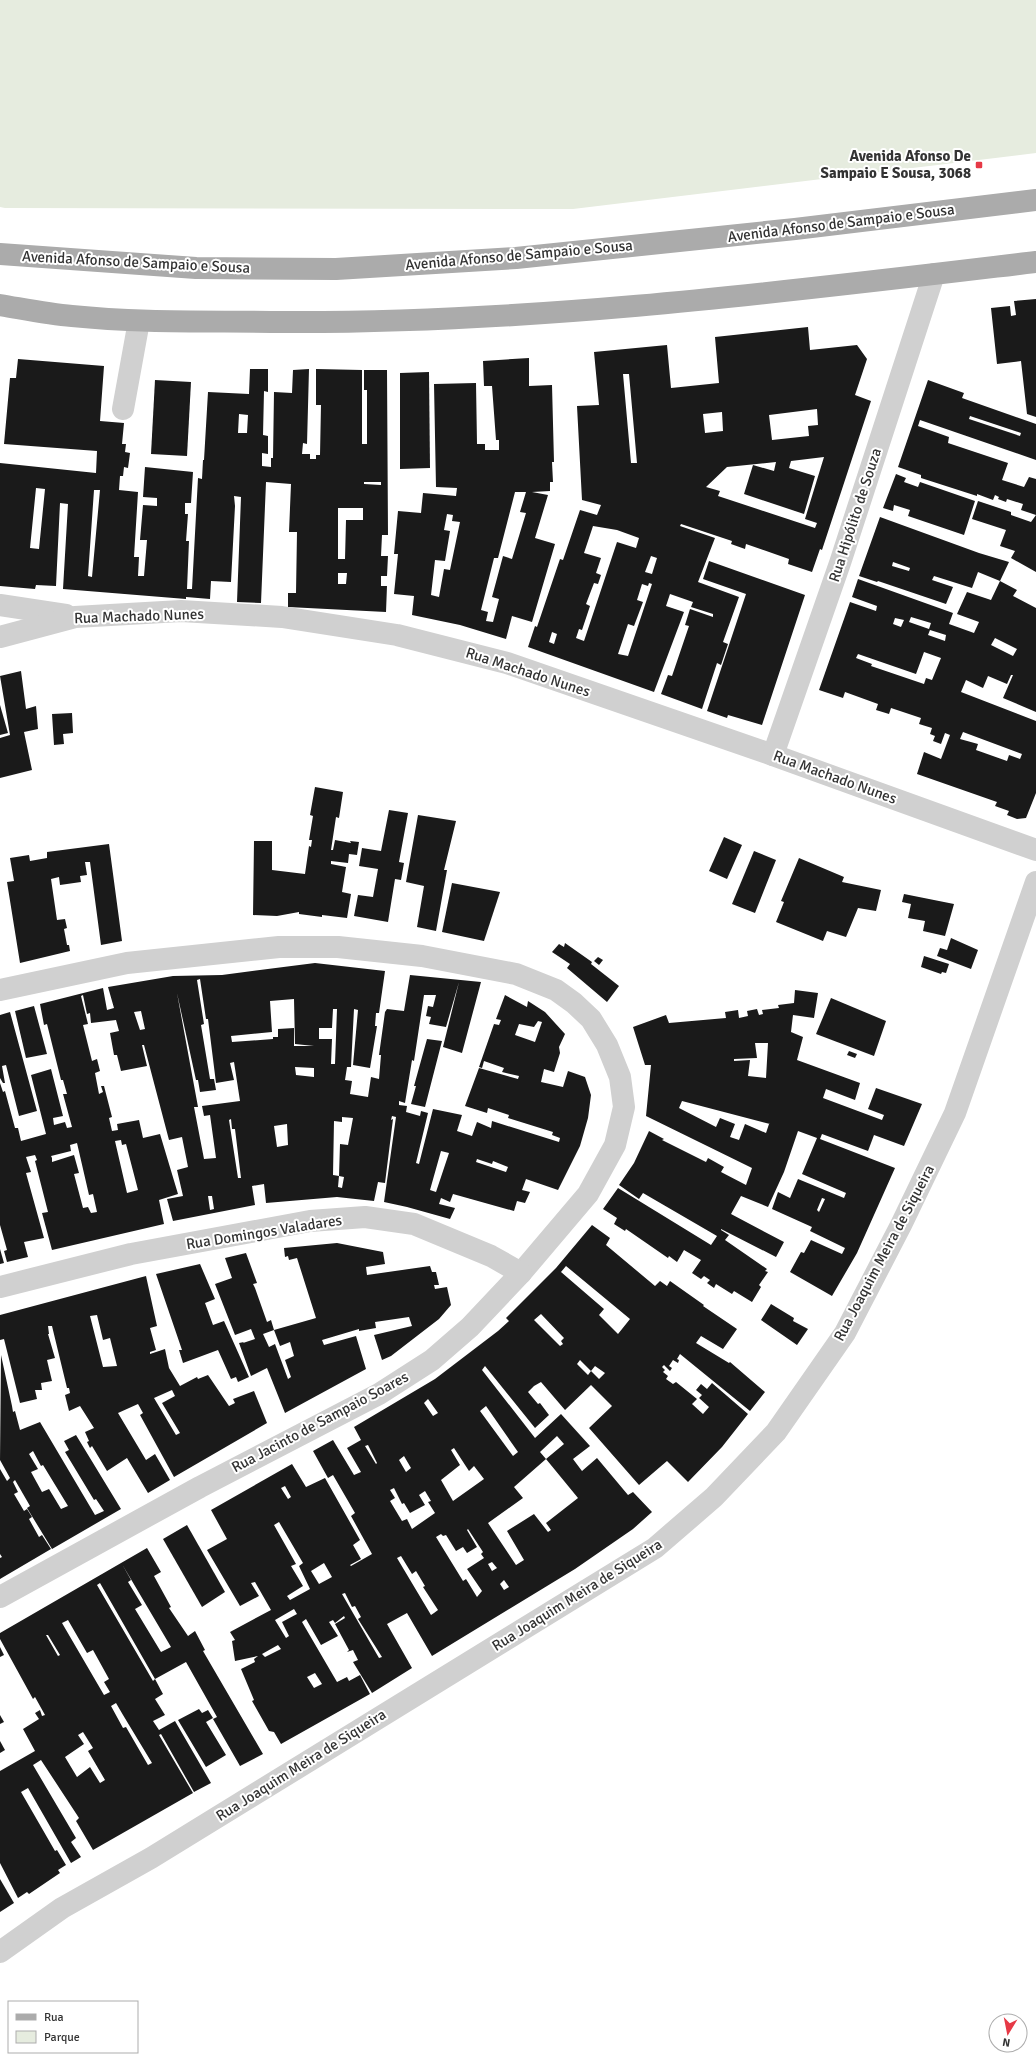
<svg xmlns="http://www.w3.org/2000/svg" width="1036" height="2061" font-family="Signika,sans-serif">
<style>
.green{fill:#e6ecdf}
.building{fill:#1a1a1a;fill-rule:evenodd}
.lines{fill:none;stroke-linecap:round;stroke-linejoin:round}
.minor{stroke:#d0d0d0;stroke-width:22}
.major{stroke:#ababab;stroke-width:22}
.poi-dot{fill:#e63946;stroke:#fff;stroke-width:1.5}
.labels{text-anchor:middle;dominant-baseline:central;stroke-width:4;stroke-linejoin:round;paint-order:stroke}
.poi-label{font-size:15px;font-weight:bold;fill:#333;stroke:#fff;text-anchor:end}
.street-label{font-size:15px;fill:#333;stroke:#fff}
</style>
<rect width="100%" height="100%" fill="#fff"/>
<polygon class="green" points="0,0 1036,0 1036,153 573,209 5,208 0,207"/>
<g class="building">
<polygon points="1036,299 1036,417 1027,414 1021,361 997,364 991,308 1010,306 1011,316 1016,315 1014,301"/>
<path d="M808,327L810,350L857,345L867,359L855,395L871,401L822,550L820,549L812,572L788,564L789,559L746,544L745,549L731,544L732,541L681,524L680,526L715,538L698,582L739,597L723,642L728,644L721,665L717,663L702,709L661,694L668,675L672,676L689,626L685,625L690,609L713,617V614L691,607L693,602L670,594L666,606L684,612L654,692L528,647L535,626L537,627L560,559L563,560L580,510L597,515L601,505L582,500L577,406L599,405L594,352L667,345L671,388L719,383L715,337ZM623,374H629L637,463H631ZM817,409L818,425L808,426L809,436L772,440L769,415ZM722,412L723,431L705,433L703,414ZM824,457L805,519L817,523L815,528L718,496L720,491L706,487L727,467L776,462L774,471L753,465L744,494L804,514L815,476L789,468L791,461ZM593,526L617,530L639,538L636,548L617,542L584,641L576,638L579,629L582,630L590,606L586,604L594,583L598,584L601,575L596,573L601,558L584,553ZM651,556L657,558L652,574L645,572ZM649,583L652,584L628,656L618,654L628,624L634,626L643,602L637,600L642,584L648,586ZM552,632L557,634L554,644L549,642Z"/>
<path d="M529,358V386L552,385L554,462H552L553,482H550V491L532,492L548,495L535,538L555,544L532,622L512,616L506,639L460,625L412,615L414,596L394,594L398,554H394L398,511L421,513L423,493L456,496L457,488L436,487L434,384L476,383L477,444H485V450H499V440H496L492,386H484L483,361ZM515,492H526L520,512L526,513L512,559L503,556L492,597L499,599L493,622L486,621L488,612L481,610L494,558H498ZM447,514L453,515L452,521L460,522L450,570L444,569L439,597L431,595L435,560L445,561L450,531L444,530Z"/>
<path d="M18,359L104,366L100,421L124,423L122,444H126L125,452L130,453L128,468L124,467L123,476H120L119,490L138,492L134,557H139L138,576H144L147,540H140L143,505L157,506V498L143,497L145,467L193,472L191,503H185V514H188L186,541H189L187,589H192L198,478L202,479L203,460H204L208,392L249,394L250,369H268V392L264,391L263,435L268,436V454L262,453V466L271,467V458H273L274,392L292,393L293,370L309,369L307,444L303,443L302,454H310V459H316V455H320L321,405H316V369L362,370V444H367V390H364V370H387L388,535H382L381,556H388L387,576H381V586H387L386,612L288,607V593H296L297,532H289L291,484L266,482L261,603L237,602L241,497L234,496L235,506L231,582L211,581L210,599L186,597V599L63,589L68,504L60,503L56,586L36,585L35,589L0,586V463L96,473L97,451L4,444L10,378H16ZM239,414L248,415L247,433H238ZM364,482H381V485L364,484ZM36,488L45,489L39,549L30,548ZM94,490H100L92,577L88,576ZM338,508H363V520H346L345,559H338ZM338,573H347L346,584H338Z"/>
<polygon points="429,372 430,468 400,469 400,373"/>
<polygon points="155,380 191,382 187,456 151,454"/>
<path d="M928,380L964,393L962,398L1036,424V460L920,420L918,426L949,437L948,443L1008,463L1002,480L1024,487L1029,477L1036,479V572L1011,558L1015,551L1000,546L1006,530L972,519L978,501L1011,512V515L1031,522L1036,515L1021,510L1023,504L1007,499L1006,502L998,499L999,497L995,495L993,500L977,494V496L921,478V475L898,467ZM970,416L1021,433L1020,436L969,419Z"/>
<polygon points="896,474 906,478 904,482 918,487 920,482 975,501 964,535 908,516 910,510 894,505 893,511 883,508"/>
<path d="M880,517L979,553L1009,562L1000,581L978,572L972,588L934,576L932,580L953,587L946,604L878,581L877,582L859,576ZM893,562L910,568L909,571L892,566Z"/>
<polygon points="709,561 805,595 762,725 728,715 727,718 707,711 746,594 703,579"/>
<path d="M858,579L953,613L949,624L974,633L979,622L957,614L967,592L991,600L1000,581L1017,590L1013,596L1036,608V712L1003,698L1013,675H1011L1007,684L988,676L983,688L966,680L961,692L1036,721V793L1026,818L1017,819L1007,815L1009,811L995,806L997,802L917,774L924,752L941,759L950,735L945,733L941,744L933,741L935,736L930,734L932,728L919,724L921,718L891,708L889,714L876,710L878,704L845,692L843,698L819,690L850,602L876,611L877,606L852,597ZM911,617L931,623L929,629L909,622ZM895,618L904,620L901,627L893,624ZM930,630L946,635L945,641L928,635ZM995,638L1017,649L1013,656L991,645ZM924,652L941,658L932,680L926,678L924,684L871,666L872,664L856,658L858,654L916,674ZM963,732L1022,754L1020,759L1009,755L1007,761L976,750L978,744L960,739Z"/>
<polygon points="21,671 26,709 36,706 38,729 24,732 32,770 0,778 0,738 10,735 0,676"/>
<polygon points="0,705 8,733 0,735"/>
<polygon points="72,713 73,733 63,734 64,744 54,745 52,714"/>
<polygon points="315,787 343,792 339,818 336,817 331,850 333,850 335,840 351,843 350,841 359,842 357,855 349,854 348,863 331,861 331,864 346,867 342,892 351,894 347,918 322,915 322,917 299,914 299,912 277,916 253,915 254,841 272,841 272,870 305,874 309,846 311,847 312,840 309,840 313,816 310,815"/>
<polygon points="389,810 408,813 399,862 404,863 401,880 395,879 388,922 354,916 358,895 373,897 378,869 359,866 362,848 381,851"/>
<polygon points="418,815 456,821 444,870 447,870 436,931 417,927 424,886 406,882"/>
<polygon points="724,837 742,845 727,879 709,871"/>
<polygon points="109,844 122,941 101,945 90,862 85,862 87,875 80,876 81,882 60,885 59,877 51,879 57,920 65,919 67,928 64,929 67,945 69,945 70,951 20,963 7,882 14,881 10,858 29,855 30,861 47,858 47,852"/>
<polygon points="754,851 776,860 755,913 732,904"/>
<polygon points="799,858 844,877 842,882 881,890 876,911 858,908 846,937 827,931 823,941 776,922 784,902 781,901"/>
<polygon points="452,883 500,892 484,941 442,932"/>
<polygon points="904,894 954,904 945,936 923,931 925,921 908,918 911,904 902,902"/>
<polygon points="951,938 978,950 971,969 937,956 940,948 947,950"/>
<polygon points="565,943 592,962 591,964 619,986 607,1002 567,968 570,964 552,952 559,944 564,947"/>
<polygon points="924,956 949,964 946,973 942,972 941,974 921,967"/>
<polygon points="598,957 603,960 599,965 594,961"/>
<path d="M315,963L385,971L379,1013H376L375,1026H377L370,1068L353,1065L358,1010L354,1009L351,1067H347L345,1080L352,1081L350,1094L368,1097L371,1077L379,1079L381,1055H379L385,1012L387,1009L404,1011L410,975L481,982L462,1053L443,1047L459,982L446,1027L429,1024L431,1017L426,1016L428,1006L433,1007L436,995H424L414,1061L412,1060L405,1103L399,1101V1105L407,1106L406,1112L420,1116L421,1111L428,1113L416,1163L419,1164L433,1109L462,1115L457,1131L472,1136L477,1122L491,1128L492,1121L559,1142L560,1138L552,1135L553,1132L508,1118L509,1115L488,1108L487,1113L465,1106L479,1068L518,1079L519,1076L502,1072L504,1068L484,1061L482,1068L479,1067L494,1024L499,1025L501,1020L496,1019L505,995L527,1007L528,1001L545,1012L565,1034L559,1047L560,1053L554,1072L544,1069L541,1082L563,1087L568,1071L585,1077L591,1095L588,1118L580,1146L558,1190L526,1179L522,1190L530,1192L525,1203L517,1201L514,1211L453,1194L450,1202L441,1198L439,1204L455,1208L450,1219L407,1207L384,1202L396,1117L392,1116L391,1120L393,1119L385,1183L378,1182L374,1201L337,1197L266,1203L264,1184L252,1186L255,1205L173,1221L167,1199L183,1196L177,1170L188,1167L182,1137L169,1140L144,1045H142L147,1066L121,1071L117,1055H114L110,1033L119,1031L116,1020L91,1023L90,1013L87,1014L83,995L81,996L88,1024L83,1025L92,1061L97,1059L100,1071L95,1073L99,1094L103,1092L101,1086H104L112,1117L109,1118L112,1131L118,1130L117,1124L139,1120L143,1138L160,1134L178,1194L159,1200L164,1224L52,1250L42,1213L48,1212L35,1161L37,1160L35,1155L26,1157L31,1172L26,1173L44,1238L24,1242L28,1257L7,1262L4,1251L7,1250L0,1225V1083L3,1092L5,1091L15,1128H18L21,1141L46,1134L31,1075L51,1069L63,1116L53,1118L54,1125L65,1122L67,1128L72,1127L63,1094H67L63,1080H61L47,1024L44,1025L40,1004L103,988L107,1010L114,1008L108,987L173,976L222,975ZM200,979L206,1019H208L216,1083L234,1080L230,1063L234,1062L240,1101L202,1106L204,1116L210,1115L216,1158L204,1159L194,1107H198L177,993L196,1080H198L200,1092L216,1090L214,1079H210L201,1025L204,1024L197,980ZM294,999L295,1044L314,1046H294V1028L278,1029V1037H273V1039L232,1042L231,1036L272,1032L270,1001ZM333,1009H337L335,1064H331L332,1039H319V1028H332ZM141,1011L145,1029L140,1030L134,1012ZM538,1021L542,1022L535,1042L515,1035L519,1024L534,1027ZM295,1067L314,1068V1077L296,1075ZM342,1117L353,1118L348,1145L340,1144L339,1176L344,1177L342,1188L338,1187L339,1176L333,1175L334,1121L342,1122ZM231,1119L232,1129H235L241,1178H238L229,1120ZM287,1124L288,1145L277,1147L274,1126ZM121,1140L122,1145L126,1144L138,1190L127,1193L115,1141ZM77,1143L89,1195L93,1194L97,1212L91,1213L88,1207L83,1208L74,1174L79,1173L74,1155L52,1162V1158L51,1156L71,1151L70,1145ZM441,1151L449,1153L436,1192L430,1190ZM477,1159L492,1164L493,1161L508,1167L506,1172L476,1162ZM208,1196H212L214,1209L210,1210Z"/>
<path d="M795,990L818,993L814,1018L793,1015L791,1032L803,1037L797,1060L860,1083L855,1100L826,1089L823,1098L882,1120L884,1115L868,1109L876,1088L922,1104L904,1146L874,1135L868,1151L822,1134L820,1139L895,1168L857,1253L832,1296L790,1272L801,1252L804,1253L811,1240L842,1254L845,1248L810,1231L812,1227L772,1209L778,1192L790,1198L798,1179L844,1198L846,1193L802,1174L817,1138L798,1131L784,1172L768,1207L741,1196L731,1214L784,1242L776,1257L721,1229V1230L729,1235L725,1240L767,1269L765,1271L768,1272L759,1285L761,1287L752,1302L734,1291L732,1294L716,1284L714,1288L707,1283L710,1280L704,1276L701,1279L692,1273L701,1260L684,1250L677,1262L669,1256L668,1258L626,1229L625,1231L614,1224L617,1218L603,1209L618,1188L711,1245L717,1236L643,1193L639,1199L619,1185L634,1163L649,1131L664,1139L662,1140L706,1162L708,1158L724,1167L721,1172L746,1185L752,1168L646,1116L651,1065H645L633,1027L666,1015L669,1023L726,1018L725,1012L738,1010L739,1018L748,1016L747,1011L757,1009L759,1015L763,1014L762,1010L779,1008L778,1005L794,1003ZM755,1043H768L766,1078L748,1076L750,1060L734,1061V1059L757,1058ZM682,1101L770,1124H769L766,1133L745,1124L739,1140L730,1137L735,1124L720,1118L716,1127L679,1108ZM822,1198L825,1199L819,1212L817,1210Z"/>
<polygon points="831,998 886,1021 874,1056 816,1034"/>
<polygon points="34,1006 47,1054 26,1058 15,1011"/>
<polygon points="10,1012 37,1111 19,1116 6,1065 2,1066 5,1083 3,1083 0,1078 0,1015"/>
<polygon points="427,1039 442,1041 425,1107 411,1104 416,1086 414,1086"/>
<polygon points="849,1051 857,1054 855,1058 847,1055"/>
<path d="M592,1225L610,1238L606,1245L655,1286L660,1281L667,1286L670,1281L704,1305L703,1306L737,1329L723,1349L701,1336L696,1343L729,1363L730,1362L765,1392L750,1411L680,1354L677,1359L679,1360L678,1363L673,1360L669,1366L672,1368L670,1371L664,1365L662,1367L665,1370L663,1372L668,1376L666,1379L673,1384L676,1382L697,1399L692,1404L703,1414L709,1407L699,1398L702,1395L696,1390L701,1384L707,1389L712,1383L748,1414L722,1447L688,1482L667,1461L639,1485L589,1428L612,1406L591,1385L565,1410L541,1382L534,1386L528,1392L538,1404L540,1403L549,1415L535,1428L485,1366L482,1370L535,1438L561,1414L590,1446L573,1459L582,1471L597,1458L628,1495L633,1492L652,1512L633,1529L575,1569L432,1656L407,1613L387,1624L412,1668L372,1693L353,1662L358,1660L353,1650L347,1652L349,1650L335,1624L345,1618L344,1616L335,1623L333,1620L329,1622L338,1636L321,1645L306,1619L302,1622L337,1682L347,1677L349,1681L360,1675L370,1694L281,1744L274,1732L269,1731L252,1701L254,1700L241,1669L255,1662L254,1659L258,1656L235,1661L232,1641L235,1640L230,1632L271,1610L255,1582L251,1583L259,1596L240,1606L207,1550L227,1539L211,1510L292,1464L306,1487L325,1478L360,1540L353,1545L361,1559L350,1565L351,1566L372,1554L351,1516L355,1513L333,1475L328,1478L313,1451L333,1440L354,1475L361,1472L347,1448L361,1440L354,1427L435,1379L498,1331L509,1321L506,1318L556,1268ZM566,1266L630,1319L618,1334L599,1315L604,1309L561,1272ZM541,1314L564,1338L561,1341L563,1344L560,1346L534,1320ZM580,1360L591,1371L595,1366L605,1373L599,1379L591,1371L588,1375L577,1364ZM428,1399L438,1413L433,1416L424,1403ZM486,1406L518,1452L513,1456L480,1411ZM557,1436L564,1444L546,1459L578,1498L546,1523L551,1530L548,1532L534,1514L507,1531L524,1560L516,1565L488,1523L523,1498L514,1487L546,1459L540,1452ZM368,1445L377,1463L376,1464L365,1446ZM454,1448L469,1471L474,1466L484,1479L453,1501L441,1480L460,1465L451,1450ZM404,1456L411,1468L406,1472L399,1460ZM285,1486L291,1497L288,1499L281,1488ZM394,1488L402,1504L404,1503L410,1513L425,1505L419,1495L425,1491L431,1501L428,1502L435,1513L412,1529L407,1519L402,1521L390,1501L395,1498L390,1490ZM279,1522L303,1563L299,1566L310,1589L290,1600L287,1596L303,1586L291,1566L296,1564L274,1525ZM468,1529L483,1552L481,1554L484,1558L467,1569L482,1591L477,1597L466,1579L463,1581L436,1537L441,1534L443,1536L446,1535L456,1551L463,1547L467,1553L477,1547L467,1530ZM401,1556L412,1574L416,1571L425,1586L423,1587L438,1610L434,1613L431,1615L397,1558ZM492,1562L497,1568L492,1571L488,1564ZM324,1563L332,1577L319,1584L311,1571ZM504,1580L509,1587L504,1590L500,1584ZM345,1593L352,1607L355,1606L361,1617L358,1619L382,1657L379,1658L342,1594ZM294,1609L297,1614L282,1622L289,1636L286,1638L275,1620ZM278,1645L281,1649L265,1657L262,1654ZM315,1673L322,1684L314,1688L307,1677Z"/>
<path d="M337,1243L383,1252L385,1264L366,1267L367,1275L430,1266L432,1272H436L439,1285H434L435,1289L447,1287L451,1305L439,1319L391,1356L382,1360L374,1335L412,1326L409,1317L375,1322L376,1328L359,1331V1329L322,1340L324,1345L356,1336L366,1369L285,1413L267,1368L251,1376L239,1343L244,1342L243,1343L255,1339L251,1329L235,1335L215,1284L232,1278L225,1258L246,1253L257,1283L253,1284L255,1288L267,1322L271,1320L274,1330L316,1318L297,1258L289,1260L288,1256L285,1257L284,1248ZM274,1330L280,1346L290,1342L294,1356L285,1360L291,1377L288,1379L275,1344L269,1347L263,1334Z"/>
<polygon points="0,1249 4,1263 0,1264"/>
<polygon points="200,1264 215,1299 205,1303 213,1325 224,1321 249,1377 238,1382 236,1377 231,1379 218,1350 183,1363 179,1350 182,1350 156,1274"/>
<path d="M146,1276L157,1326L150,1328L156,1350L150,1352V1354L165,1349L169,1368L180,1386L197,1377L198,1379L208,1375L229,1406L235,1403L233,1399L254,1391L267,1423L174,1477L140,1415L143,1413L138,1404L118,1413L146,1460L155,1454L170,1480L148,1493L127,1458L107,1471L92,1446L90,1448L87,1442L89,1441L85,1432L94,1428L80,1406L69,1411L65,1395L70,1393L69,1388H67L52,1326H48L49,1334H48L55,1358L47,1360L52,1381L41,1383L42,1390H35L37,1399L20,1403L4,1339L0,1340V1315ZM97,1315L103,1340L110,1338L117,1366L103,1367L90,1316ZM172,1390L175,1396L162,1403L180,1433L176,1435L154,1398Z"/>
<polygon points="771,1304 794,1318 793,1321 808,1329 797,1345 761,1320"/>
<path d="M1,1355L12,1406L13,1412L15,1411L20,1430L40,1422L95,1515L104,1511L96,1499L94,1500L65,1452L69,1450L64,1441L76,1435L121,1509L52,1549L27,1508L30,1506L15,1480L13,1482L18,1492L14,1494L24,1511L27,1509L32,1517L29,1519L39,1537L42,1535L51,1549L0,1579V1558L2,1557L0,1554V1469L7,1481L10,1478L0,1460ZM33,1451L41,1466L43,1465L68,1506L61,1509L49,1489L42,1492L31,1472L38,1469L29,1454Z"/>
<polygon points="187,1525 225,1592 202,1607 163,1539"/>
<path d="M147,1548L161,1572L154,1576L171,1607L169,1608L188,1636L195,1631L205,1650L203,1651L263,1754L240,1766L213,1719L217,1717L186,1662L155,1679L100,1583L97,1585L153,1681L155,1679L163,1694L155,1699L165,1715L153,1721L159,1730L175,1721L211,1783L194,1792L161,1734L159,1735L193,1793L93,1850L76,1821L79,1818L41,1760L33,1765L76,1838L71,1842L81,1857L71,1863L28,1788L21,1792L55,1851L57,1850L66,1865L58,1870L60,1873L29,1894L27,1892L18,1898L0,1863V1771L35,1751L23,1729L39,1719L35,1713L40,1710L42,1716L45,1715L35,1697L33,1699L0,1639V1633ZM122,1564L171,1647L161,1652L135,1609L142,1605L128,1582L131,1580ZM68,1620L87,1653L93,1650L109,1679L104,1682L110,1692L104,1695L62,1623ZM46,1635H48L60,1655L58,1656ZM116,1703L123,1715L152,1763L148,1765L126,1727L123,1728L111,1706ZM83,1732L93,1748L88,1751L105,1780L100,1783L90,1767L77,1777L65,1757L84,1744L78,1735Z"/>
<polygon points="0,1647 4,1655 0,1657"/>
<polygon points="199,1709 202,1713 208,1710 213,1718 206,1722 226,1755 206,1767 178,1720"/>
<polygon points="0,1715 4,1722 0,1724"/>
<polygon points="0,1741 5,1750 0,1753"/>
<polygon points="0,1879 14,1903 0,1912"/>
</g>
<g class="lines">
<g class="minor">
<polyline points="123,409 139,321"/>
<polyline points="0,605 66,615"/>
<polyline points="0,637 75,617 181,611 282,617 397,635 507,663 773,755 1036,850"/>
<polyline points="773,755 840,563 934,274"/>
<polyline points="0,990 127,963 279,947 338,947 422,956 516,974 556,990 574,1003 591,1019 607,1045 620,1077 624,1107 615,1145 588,1194 521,1273 470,1327 432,1360 379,1394 200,1487 0,1597"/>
<polyline points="0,1287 131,1254 310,1221 365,1217 414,1224 491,1256 521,1273"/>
<polyline points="0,1952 62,1908 151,1858 655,1548 714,1497 776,1432 845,1333 901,1225 955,1113 1036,882"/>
</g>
<g class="major">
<polyline points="0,254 196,268 336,269 516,258 795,229 1036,200"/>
<path d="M0,305C24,309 48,314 72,316C140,323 208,321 276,322C531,324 784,292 1036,262"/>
</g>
</g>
<rect class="poi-dot" x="975" y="161" width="8" height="8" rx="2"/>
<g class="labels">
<g class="poi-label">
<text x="971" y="156">Avenida Afonso De<tspan x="971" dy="17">Sampaio E Sousa, 3068</tspan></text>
</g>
<g class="street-label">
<text transform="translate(841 223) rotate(-7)">Avenida Afonso de Sampaio e Sousa</text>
<text transform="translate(519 255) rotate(-5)">Avenida Afonso de Sampaio e Sousa</text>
<text transform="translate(136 262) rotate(3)">Avenida Afonso de Sampaio e Sousa</text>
<text transform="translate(855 515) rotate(-72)">Rua Hipólito de Souza</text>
<text transform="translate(139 616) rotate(-2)">Rua Machado Nunes</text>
<text transform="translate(528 672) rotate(18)">Rua Machado Nunes</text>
<text transform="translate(835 777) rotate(20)">Rua Machado Nunes</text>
<text transform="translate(264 1232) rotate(-9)">Rua Domingos Valadares</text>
<text transform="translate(884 1253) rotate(-62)">Rua Joaquim Meira de Siqueira</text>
<text transform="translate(320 1422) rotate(-28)">Rua Jacinto de Sampaio Soares</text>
<text transform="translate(577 1595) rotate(-32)">Rua Joaquim Meira de Siqueira</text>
<text transform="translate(301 1765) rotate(-32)">Rua Joaquim Meira de Siqueira</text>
</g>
</g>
<rect x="8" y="2001" width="130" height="52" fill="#ffffff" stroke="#adadad"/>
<rect x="16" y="2014" width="20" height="6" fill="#ababab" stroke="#adadad"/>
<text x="44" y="2021" font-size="12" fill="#333333">Rua</text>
<rect x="16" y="2031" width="20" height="12" fill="#e6ecdf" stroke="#adadad"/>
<text x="44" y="2041" font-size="12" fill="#333333">Parque</text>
<g transform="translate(1008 2033) rotate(190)"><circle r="19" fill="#ffffff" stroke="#adadad"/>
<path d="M0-3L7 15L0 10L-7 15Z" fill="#e63946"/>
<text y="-6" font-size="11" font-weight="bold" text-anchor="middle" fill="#333333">N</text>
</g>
</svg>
